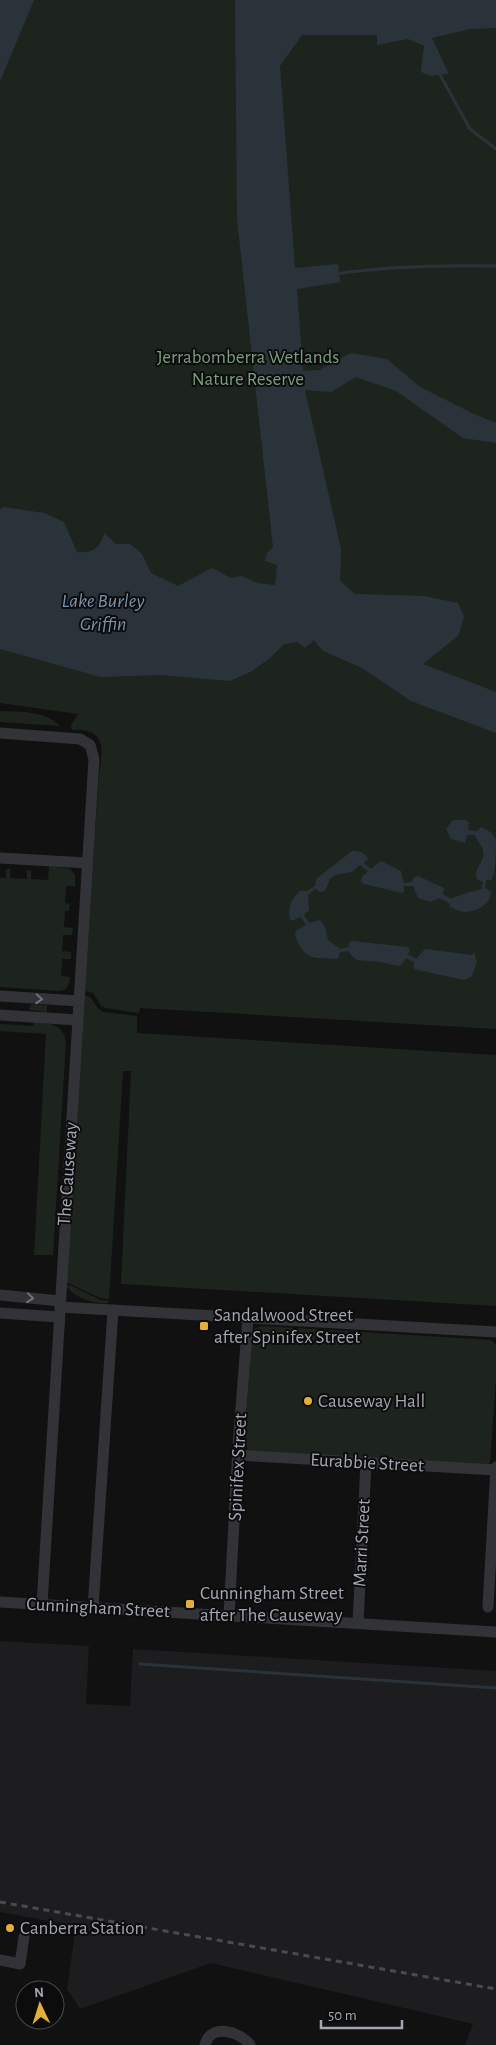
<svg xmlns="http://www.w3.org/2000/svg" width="496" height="2045" font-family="'Alegreya Sans',sans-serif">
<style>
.built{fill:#1d1d1f}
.green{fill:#1d241e}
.water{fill:#2b333a}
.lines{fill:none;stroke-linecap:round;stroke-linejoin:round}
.stream{stroke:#2b333a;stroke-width:3}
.minor{stroke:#323337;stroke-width:11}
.rail{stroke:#494b50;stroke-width:3;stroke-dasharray:6 5;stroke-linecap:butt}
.oneway{stroke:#70737b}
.poi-dot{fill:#e5ae36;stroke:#0c0c0d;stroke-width:2}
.labels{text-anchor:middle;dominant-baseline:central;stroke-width:4;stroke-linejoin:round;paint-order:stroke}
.park-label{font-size:19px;fill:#7b9c7e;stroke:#0c0c0d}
.street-label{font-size:19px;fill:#a3a7b2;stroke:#0c0c0d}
.poi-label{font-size:19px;fill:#a3a7b2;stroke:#0c0c0d;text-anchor:start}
.water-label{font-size:20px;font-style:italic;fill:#7b94ab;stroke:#0c0c0d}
</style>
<rect width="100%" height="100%" fill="#111112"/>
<polygon class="built" points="0,1641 89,1646 86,1704 130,1706 133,1649 496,1671 496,2045 465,2045 473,2024 211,1963 80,2009 67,1989 76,1926 0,1912"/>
<g class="green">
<path d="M30,0H496V1029L140,1008L139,1013L105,1008L101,1006L93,993L85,991L99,773C104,748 105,728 72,730L71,725L78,714L0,703V82L22,28Z"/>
<path d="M0,711C19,712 45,710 60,726L0,722Z"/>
<path d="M49,866L70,869L75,875V886H66L65,903L70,904L69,911H65L64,927L73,928L72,935H63L62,951L71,952V959H62L61,976L70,977C69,985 68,990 59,991L0,987V878H6V869H10V878L27,879V870L31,871V879L48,880Z"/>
<polygon points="84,995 90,997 98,1008 103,1012 137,1016 137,1033 496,1055 496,1306 121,1284 131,1071 123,1071 109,1299 100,1298 68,1283 66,1281"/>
<polygon points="33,1004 47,1005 47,1012 30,1010 30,1006"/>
<path d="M34,1022C49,1023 63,1024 66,1042L53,1255H34L46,1034L0,1031V1024L33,1026Z"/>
<path d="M69,1285L101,1300L109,1301L108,1303C97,1305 72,1297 67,1286Z"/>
<polygon points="262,1326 491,1340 496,1345 496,1380 490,1462 487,1465 248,1450 245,1441 251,1337 255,1328"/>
</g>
<g class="water">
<polygon points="0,0 34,0 0,82"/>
<path d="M235,0H496V28L470,29L432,38L449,74L431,76L421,72L424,46L408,39L377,45V35H302L280,66L295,268L338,264L340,282L297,289L303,371L319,370L351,353L387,359L420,387L476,415L496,423V443L463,438L396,391L356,377L331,392L305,390L341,549L340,581L355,594L424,596L458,603L464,616L459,635L423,664L496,692V733L411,701L362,668L323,651L314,640L305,648L297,642L284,644L270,658L252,671L230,681L161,675L101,677L0,649V509L3,507L44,513L64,522L77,552C92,554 101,548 104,533L116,544H130L142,554L151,573L178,586L212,568L231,578L241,576L257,583L275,585L277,565L265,561L267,553L273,547L237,219Z"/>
<path d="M453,820H466L469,823L468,830L477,831L481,827C487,830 494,833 496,840C496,849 496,875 491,880H486L485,888L491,892C491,904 477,911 467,912C461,912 455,909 450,907L449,903L439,898L431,902L418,898L413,886H404V891L402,893L364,884L361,881L362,877L368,871L360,865L352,872L335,875L330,879L325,891L320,892L315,889L308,895L309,910L304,915L309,923L320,920L325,927L328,940L340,949L349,947L348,943L352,941L408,947L410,950L408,954L416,959L425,949L472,955L474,952L477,962L472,976L464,980L418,970L414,969V962L406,958L402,964L398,966L381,962L357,960L351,955L349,951L340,952L338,959C313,957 305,962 295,935L296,931L306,925L301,917L291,921C286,908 291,900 300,891H307L315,886L316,879L352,851C359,851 365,852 368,859L364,863L371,869L381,861L401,871L404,883L412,882L413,878L418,876L444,888L443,894L451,899C456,896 476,890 482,889L483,882L477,879C473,868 486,861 483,851C482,845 477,841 475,835H467L465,843L451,839L446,829Z"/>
</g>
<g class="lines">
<g class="stream">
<polyline points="438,71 470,129 496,149"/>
<path d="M335,274C388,266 442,265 496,266"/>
<polyline points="140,1664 496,1688"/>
</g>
<g class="minor">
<polyline points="0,733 80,739 90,745 94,759 42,1604"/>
<polyline points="0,858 87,863"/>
<polyline points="0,996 79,1001"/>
<polyline points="0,1015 78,1020"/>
<polyline points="0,1295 60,1301"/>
<polyline points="60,1307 496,1332"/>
<polyline points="0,1313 59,1317"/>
<polyline points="237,1455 496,1470"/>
<polyline points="0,1602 496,1632"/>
<polyline points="488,1607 496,1467"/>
<polyline points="93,1608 113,1310"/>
<polyline points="229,1616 238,1446 248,1318"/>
<polyline points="358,1623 366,1463"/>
<polyline points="0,1960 20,1964 24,1937"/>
<path d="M205,2045C210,2023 240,2031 250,2045"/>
</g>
<polyline class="rail" points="0,1902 496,1989"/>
</g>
<defs><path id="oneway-chevron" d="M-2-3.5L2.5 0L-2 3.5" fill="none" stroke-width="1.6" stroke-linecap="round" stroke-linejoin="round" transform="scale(1.25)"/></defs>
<g class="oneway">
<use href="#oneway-chevron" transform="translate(39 999) rotate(4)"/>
<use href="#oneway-chevron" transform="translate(30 1298) rotate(6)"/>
</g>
<g class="poi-dot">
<rect x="199" y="1321" width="10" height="10" rx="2.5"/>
<circle cx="308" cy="1401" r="5"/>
<rect x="185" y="1599" width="10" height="10" rx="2.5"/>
<circle cx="10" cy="1928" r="5"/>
</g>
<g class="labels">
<g class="park-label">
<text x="248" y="357">Jerrabomberra Wetlands<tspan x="248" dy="22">Nature Reserve</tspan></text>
</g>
<g class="street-label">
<text transform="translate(68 1174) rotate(-86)">The Causeway</text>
<text transform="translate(367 1463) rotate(3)">Eurabbie Street</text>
<text transform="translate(238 1467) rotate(-87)">Spinifex Street</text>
<text transform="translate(362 1543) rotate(-87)">Marri Street</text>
<text transform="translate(98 1608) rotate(3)">Cunningham Street</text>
</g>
<g class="poi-label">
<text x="214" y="1315">Sandalwood Street<tspan x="214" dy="22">after Spinifex Street</tspan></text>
<text x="318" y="1401">Causeway Hall</text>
<text x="200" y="1593">Cunningham Street<tspan x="200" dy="22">after The Causeway</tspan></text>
<text x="20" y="1928">Canberra Station</text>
</g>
<g class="water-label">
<text x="103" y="601">Lake Burley<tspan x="103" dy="23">Griffin</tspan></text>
</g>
</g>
<g transform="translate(40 2005) rotate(356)"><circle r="24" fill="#0c0c0d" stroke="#484a4f"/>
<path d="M0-4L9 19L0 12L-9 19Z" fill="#e5ae36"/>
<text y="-8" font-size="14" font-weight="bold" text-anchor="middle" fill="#a3a7b2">N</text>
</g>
<path d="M321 2020v8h81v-8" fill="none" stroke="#a3a7b2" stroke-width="2.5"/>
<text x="328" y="2020" font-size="15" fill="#a3a7b2" stroke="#0c0c0d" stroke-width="4" paint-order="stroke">50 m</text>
</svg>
